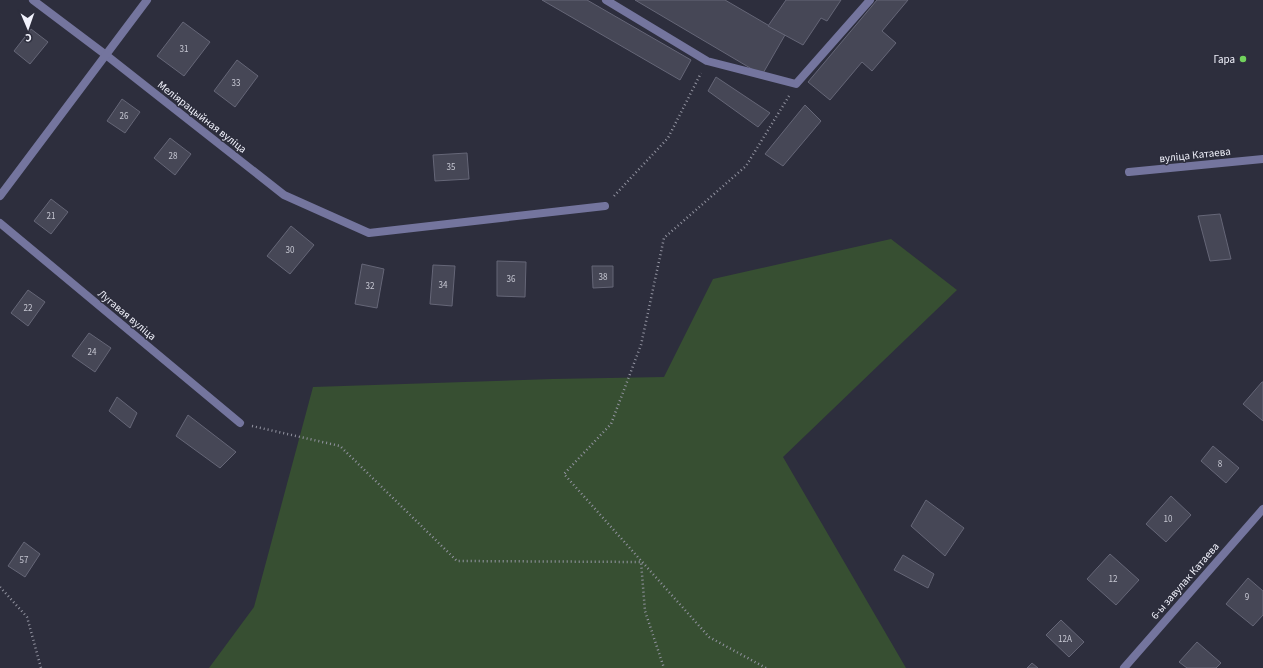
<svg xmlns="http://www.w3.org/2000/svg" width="1263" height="668" font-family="'Source Sans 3',sans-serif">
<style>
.green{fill:#374f32}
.building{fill:#464756;stroke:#656677}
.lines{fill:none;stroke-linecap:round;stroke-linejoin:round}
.path{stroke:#9394a1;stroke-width:2.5;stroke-dasharray:1 3;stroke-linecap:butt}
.lane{stroke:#74759e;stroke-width:8}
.street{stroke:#74759e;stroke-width:8}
.poi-dot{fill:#72d25d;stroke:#2d2e3d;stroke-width:1.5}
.labels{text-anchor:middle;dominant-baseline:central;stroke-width:3;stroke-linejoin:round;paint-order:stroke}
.number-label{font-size:9px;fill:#c6c7d2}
.poi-label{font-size:11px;fill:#f1f2fc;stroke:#2d2e3d;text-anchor:end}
.street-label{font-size:11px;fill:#f1f2fc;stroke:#2d2e3d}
</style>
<rect width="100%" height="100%" fill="#2d2e3d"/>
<polygon class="green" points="891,239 957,290 783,457 906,668 209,668 254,607 313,387 553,379 664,377 713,279"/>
<g class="building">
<polygon points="542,0 587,0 691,60 680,80"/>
<polygon points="635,0 725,0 785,35 762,75"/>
<polygon points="786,0 841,0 827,21 821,18 803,45 768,26"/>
<polygon points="877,0 908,0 882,31 896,43 872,71 862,62 830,100 808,82"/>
<polygon points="183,22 210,42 184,76 157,56"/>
<polygon points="31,29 48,42 30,64 14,51"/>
<polygon points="237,60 258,76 235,107 214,91"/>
<polygon points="716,77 770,113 758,127 708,91"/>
<polygon points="122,99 140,112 125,133 107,121"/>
<polygon points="805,105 821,121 783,166 765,154"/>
<polygon points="170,138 191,154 175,175 154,158"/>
<polygon points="467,153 469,179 435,181 433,155"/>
<polygon points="51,199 68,212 51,234 34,221"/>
<polygon points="1220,214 1231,259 1210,261 1198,216"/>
<polygon points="291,226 314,245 290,274 267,256"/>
<polygon points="497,261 526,262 525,297 497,296"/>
<polygon points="362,264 384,269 377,308 355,304"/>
<polygon points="433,265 455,266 452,306 430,304"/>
<polygon points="592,266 613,266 613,287 593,288"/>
<polygon points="28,290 45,302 28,326 11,313"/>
<polygon points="89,333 111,348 95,372 72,356"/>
<polygon points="1262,382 1263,382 1263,421 1243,404"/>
<polygon points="117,397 137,413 130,428 109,411"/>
<polygon points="188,415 236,452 220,468 176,436"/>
<polygon points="1213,446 1239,468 1226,483 1201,461"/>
<polygon points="1171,496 1191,515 1166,542 1146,524"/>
<polygon points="926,500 964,528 945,556 911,526"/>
<polygon points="24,542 40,554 25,577 8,566"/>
<polygon points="1110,554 1139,580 1116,605 1087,579"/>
<polygon points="903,555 934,574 928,588 894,570"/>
<polygon points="1248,578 1263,591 1263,615 1253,626 1226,604"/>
<polygon points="1061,620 1084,642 1069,657 1046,635"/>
<polygon points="1197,642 1221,663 1216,668 1187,668 1179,662"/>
<polygon points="1032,663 1038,668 1027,668"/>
</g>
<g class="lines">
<g class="path">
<polyline points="614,196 668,138 701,73"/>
<polyline points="252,426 340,446 457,561 641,562 645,611 664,668"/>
<polyline points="0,587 27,617 41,668"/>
<polyline points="766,668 709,637 564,474 611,424 641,345 664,238 746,166 789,96"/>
</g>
<polyline class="lane" points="606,0 707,61 796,84 870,0"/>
<g class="street">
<polyline points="33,0 106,55 284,195 369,233 605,206"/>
<polyline points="1129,172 1263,159"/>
<polyline points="0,196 147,0"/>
<polyline points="0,223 240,423"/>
<polyline points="1124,668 1263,509"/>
</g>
</g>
<circle class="poi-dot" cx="1243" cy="59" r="4"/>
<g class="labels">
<g class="number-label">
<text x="184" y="49">31</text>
<text x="236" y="83">33</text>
<text x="124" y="116">26</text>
<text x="173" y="156">28</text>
<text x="451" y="167">35</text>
<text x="51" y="216">21</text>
<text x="290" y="250">30</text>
<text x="603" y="277">38</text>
<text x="511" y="279">36</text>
<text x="443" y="285">34</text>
<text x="370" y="286">32</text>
<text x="28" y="308">22</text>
<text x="92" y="352">24</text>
<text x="1220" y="464">8</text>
<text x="1168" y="519">10</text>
<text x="24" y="560">57</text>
<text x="1113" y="579">12</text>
<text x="1247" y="597">9</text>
<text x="1065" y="639">12А</text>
</g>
<g class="poi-label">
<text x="1235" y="59">Гара</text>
</g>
<g class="street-label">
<text transform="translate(202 117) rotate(38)">Меліярацыйная вуліца</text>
<text transform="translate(1195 155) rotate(-6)">вуліца Катаева</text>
<text transform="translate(127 315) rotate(40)">Лугавая вуліца</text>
<text transform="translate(1185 581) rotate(-49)">6-ы завулак Катаева</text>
</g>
</g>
<g transform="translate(28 28) rotate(178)" stroke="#2d2e3d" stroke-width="3" paint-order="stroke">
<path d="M0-3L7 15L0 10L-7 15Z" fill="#f1f2fc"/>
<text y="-6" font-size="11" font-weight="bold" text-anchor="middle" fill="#f1f2fc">С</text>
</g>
</svg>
